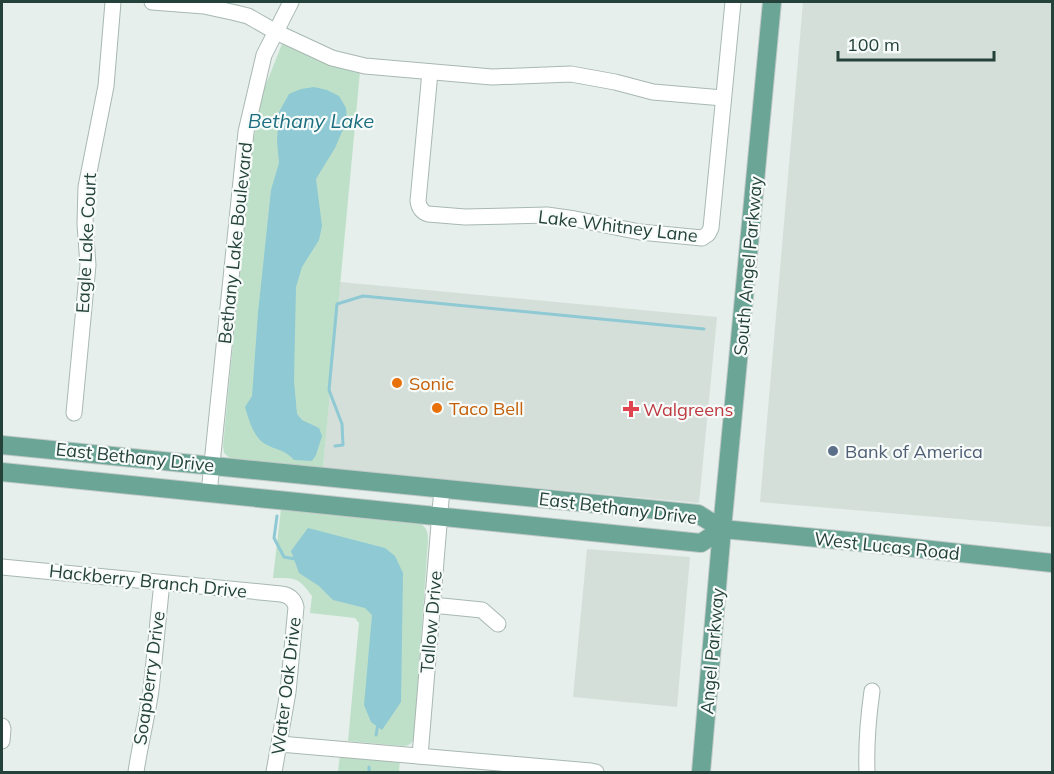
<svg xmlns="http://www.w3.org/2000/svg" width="1054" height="774" font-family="Mulish,sans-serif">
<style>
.built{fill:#d4dfda}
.green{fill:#bfe0c8}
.water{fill:#8ec9d4}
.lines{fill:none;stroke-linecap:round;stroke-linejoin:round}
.stream{stroke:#8ec9d4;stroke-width:3}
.minor-casing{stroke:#a8b8b2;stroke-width:17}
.major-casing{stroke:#c2cac8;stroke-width:20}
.minor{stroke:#fff;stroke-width:15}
.major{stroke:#6aa596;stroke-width:18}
.food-dot{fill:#e8710a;stroke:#f7fbf9;stroke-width:2}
.health-dot{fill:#e0444e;stroke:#f7fbf9;stroke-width:2}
.service-dot{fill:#5c6f8a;stroke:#f7fbf9;stroke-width:2}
.labels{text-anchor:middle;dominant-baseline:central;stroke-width:4.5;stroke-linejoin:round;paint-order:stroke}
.street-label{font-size:18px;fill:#24423a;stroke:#f7fbf9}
.food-label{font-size:18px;fill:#c56008;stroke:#f7fbf9;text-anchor:start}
.health-label{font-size:18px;fill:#be3a42;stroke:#f7fbf9;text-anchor:start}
.service-label{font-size:18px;fill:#4e5e75;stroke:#f7fbf9;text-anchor:start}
.water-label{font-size:20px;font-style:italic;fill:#1c6f80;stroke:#f7fbf9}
</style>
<rect width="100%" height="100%" fill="#e6efeb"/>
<g class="built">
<polygon points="803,2 1052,2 1052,527 760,502"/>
<polygon points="340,282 717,317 699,503 323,468"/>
<polygon points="587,549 690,557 677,707 573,697"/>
</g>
<g class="green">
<polygon points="282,44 328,64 360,72 323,468 231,459 224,453 223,446 252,149 262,94"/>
<path d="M281,509L420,523C427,528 428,532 428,541L414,737C413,743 409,746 403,746L348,741L359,623L355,618L310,613L312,596C298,577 296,578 273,578Z"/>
<polygon points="340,755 400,760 399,772 338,772"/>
</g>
<g class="water">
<path d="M314,87L327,90L339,96L346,108L347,120L335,148L316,179L322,226L319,240L302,267L296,287L294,381L297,414L302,420L319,428L322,436L316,455L312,461L294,460C286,450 276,450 265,444C253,436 249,420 245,407L252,396L258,313L271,190L279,163L277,141L279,112L289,94L301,89Z"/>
<polygon points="308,528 385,548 395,556 403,573 401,702 382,730 371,722 364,705 372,615 365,608 333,600 319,586 299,573 291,551"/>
</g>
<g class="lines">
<g class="stream">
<polyline points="335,446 343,445 342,424 329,390 337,304 363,296 704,329"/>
<polyline points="277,516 274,538 284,557 295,559"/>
<polyline points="376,735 378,724"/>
<polyline points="369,772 369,767"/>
</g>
<defs>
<g id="minor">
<polyline points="152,2 204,6 236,13 248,16 276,32 332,58 365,66 492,77 571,74 615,82 653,92 723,98"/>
<path d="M430,72L418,201C419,208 422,212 428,214L465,217L547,215L575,219L640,232L702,238L708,234L711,228L733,2"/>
<polyline points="74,413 88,265 85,224 86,187 106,86 113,2"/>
<polyline points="209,493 246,132 264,55 291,2"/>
<path d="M2,567L281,594C289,595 294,599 296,607L288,692L274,772"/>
<polyline points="432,605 482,610 498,624"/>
<polyline points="2,726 3,729 2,741"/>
<polyline points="280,744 591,771 596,772"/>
<polyline points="420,756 442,488"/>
<path d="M136,772C140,744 147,718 151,690C155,654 158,618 162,583"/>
<path d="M867,772C866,745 868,719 872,691"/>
</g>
<g id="major">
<polyline points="2,445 698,514 722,529 849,541 1052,563"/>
<polyline points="2,472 701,543 722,529"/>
<polyline points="701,772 722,529 772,2"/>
</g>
</defs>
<use href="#minor" class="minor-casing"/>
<use href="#major" class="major-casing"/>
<use href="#minor" class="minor"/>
<use href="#major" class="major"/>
</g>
<g class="food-dot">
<circle cx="397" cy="383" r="6"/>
<circle cx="437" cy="408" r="6"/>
</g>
<path class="health-dot" d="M628 400h6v6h6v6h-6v6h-6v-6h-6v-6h6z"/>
<circle class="service-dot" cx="833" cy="451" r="6"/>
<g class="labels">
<g class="street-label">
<text transform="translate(618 226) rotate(7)">Lake Whitney Lane</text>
<text transform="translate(86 243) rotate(-87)">Eagle Lake Court</text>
<text transform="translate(235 243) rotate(-84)">Bethany Lake Boulevard</text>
<text transform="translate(748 266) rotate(-85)">South Angel Parkway</text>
<text transform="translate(135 457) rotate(6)">East Bethany Drive</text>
<text transform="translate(618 508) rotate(7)">East Bethany Drive</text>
<text transform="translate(887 546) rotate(6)">West Lucas Road</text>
<text transform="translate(148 581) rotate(6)">Hackberry Branch Drive</text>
<text transform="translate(431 622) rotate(-85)">Tallow Drive</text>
<text transform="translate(712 651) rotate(-85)">Angel Parkway</text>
<text transform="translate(149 678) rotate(-82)">Soapberry Drive</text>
<text transform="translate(286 686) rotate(-83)">Water Oak Drive</text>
</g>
<g class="food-label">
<text x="409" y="383">Sonic</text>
<text x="449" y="408">Taco Bell</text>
</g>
<g class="health-label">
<text x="643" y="409">Walgreens</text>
</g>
<g class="service-label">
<text x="845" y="451">Bank of America</text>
</g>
<g class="water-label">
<text x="311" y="120">Bethany Lake</text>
</g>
</g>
<rect width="1054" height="774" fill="none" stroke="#24423a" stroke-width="6"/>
<path d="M838 51v9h156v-9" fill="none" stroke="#24423a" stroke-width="3"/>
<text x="847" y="51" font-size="18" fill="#24423a" stroke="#f7fbf9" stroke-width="4.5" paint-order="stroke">100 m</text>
</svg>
